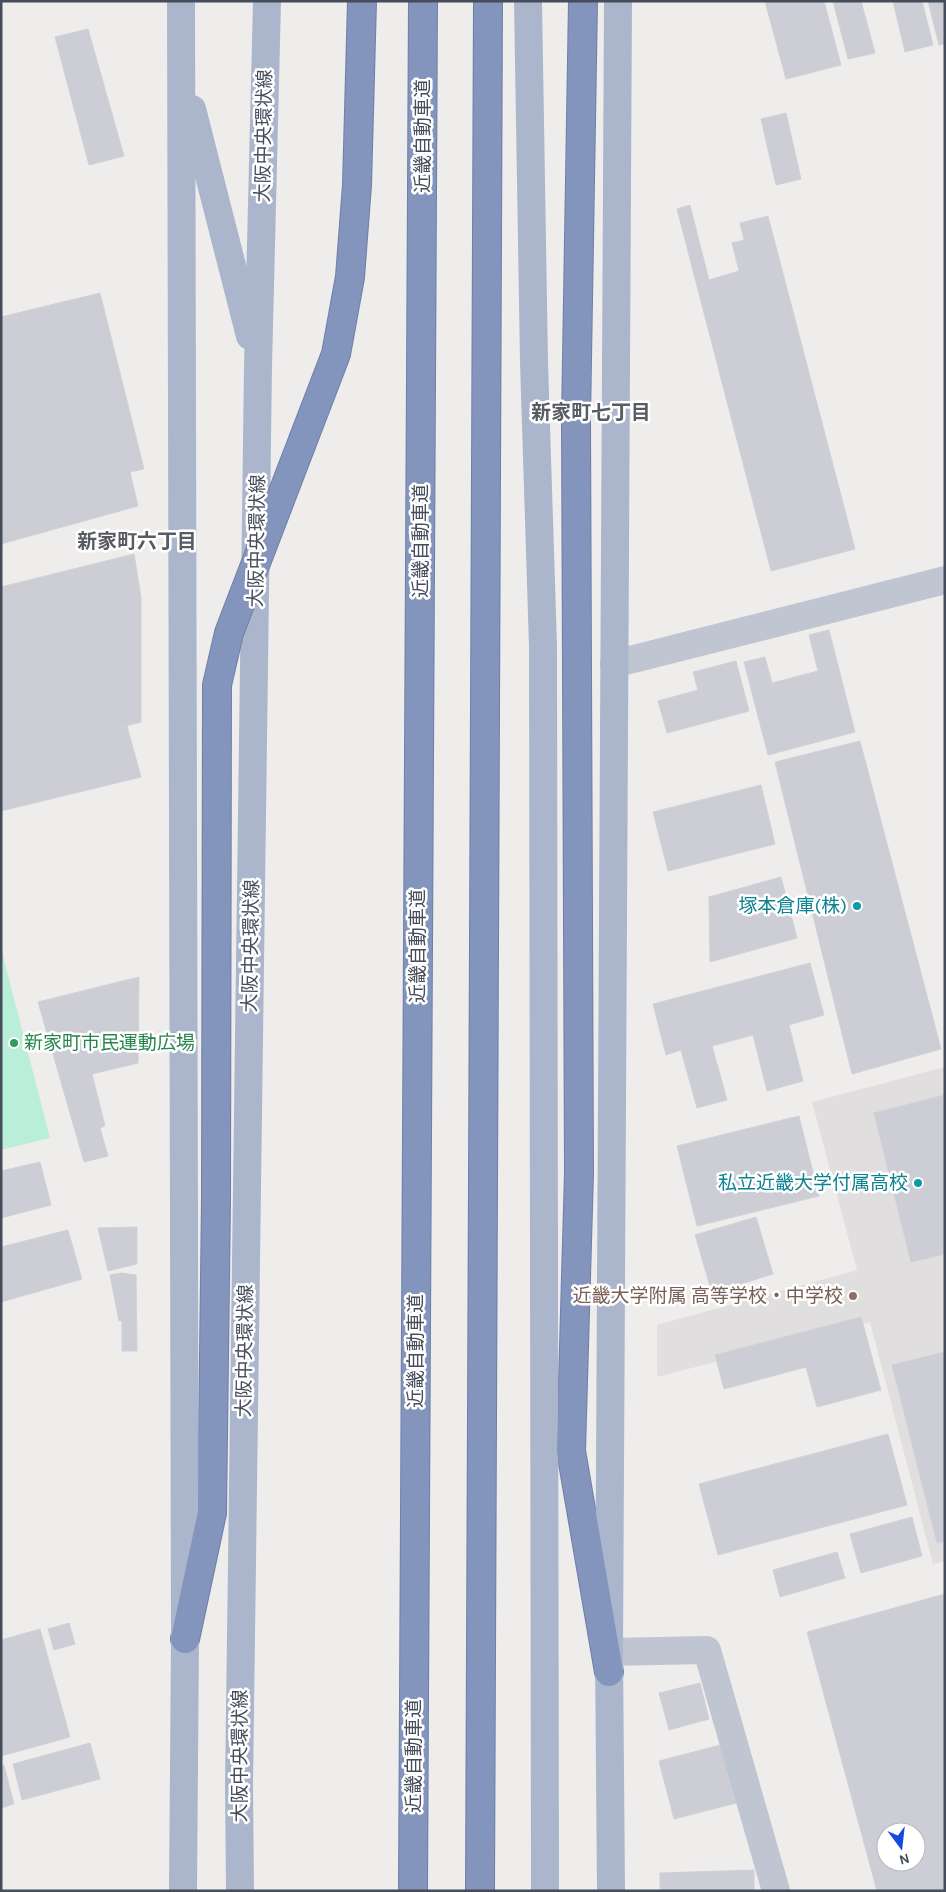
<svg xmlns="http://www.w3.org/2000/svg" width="946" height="1892" font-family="Karla,'Noto Sans JP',sans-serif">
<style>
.education{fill:#e0dede}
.green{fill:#b9efd8}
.building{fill:#cccdd5;stroke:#d0d1d8;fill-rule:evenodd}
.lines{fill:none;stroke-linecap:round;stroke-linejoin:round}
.highway-casing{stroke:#6e7fa8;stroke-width:30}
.minor{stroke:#bfc6d2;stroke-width:28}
.major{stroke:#abb6cc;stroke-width:28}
.highway{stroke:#8394bd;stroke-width:28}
.highway-bridge-casing{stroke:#6e7fa8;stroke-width:30;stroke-linecap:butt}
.highway-bridge{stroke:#8394bd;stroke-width:28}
.culture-dot{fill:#0f9aa8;stroke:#fff;stroke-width:2}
.leisure-dot{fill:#2e9e5b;stroke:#fff;stroke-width:2}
.education-dot{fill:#8d6e63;stroke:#fff;stroke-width:2}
.labels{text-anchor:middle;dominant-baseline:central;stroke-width:5;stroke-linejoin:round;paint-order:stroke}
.street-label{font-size:19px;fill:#454c5a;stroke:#fff}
.culture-label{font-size:19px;fill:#0d838f;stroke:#fff;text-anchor:end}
.leisure-label{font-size:19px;fill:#27864d;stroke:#fff;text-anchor:start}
.education-label{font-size:19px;fill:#785e54;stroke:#fff;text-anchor:end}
.neighbourhood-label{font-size:20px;font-weight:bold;fill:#595b62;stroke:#fff}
</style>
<rect width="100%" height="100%" fill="#efedec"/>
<polygon class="education" points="945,1067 945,1561 933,1564 870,1322 657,1377 657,1325 857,1270 812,1102"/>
<polygon class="green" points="1,948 50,1138 1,1150"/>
<g class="building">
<polygon points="765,1 824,1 841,65 786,79"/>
<polygon points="833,1 861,1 875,53 848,59"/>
<polygon points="893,1 922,1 933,45 905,52"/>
<polygon points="928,1 945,1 945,44 939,45"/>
<polygon points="88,29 124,156 89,165 55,37"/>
<polygon points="786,113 801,179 776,185 761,119"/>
<polygon points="690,205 709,280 739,271 732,243 744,240 740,223 768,216 855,549 771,571 677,209"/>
<polygon points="100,293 144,469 130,472 138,506 1,544 1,317"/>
<polygon points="134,554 141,597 141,722 1,758 1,587"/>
<polygon points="829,630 855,732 768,755 744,662 765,657 772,683 818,671 809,635"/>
<polygon points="736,661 749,711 667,733 658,701 698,690 693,672"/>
<polygon points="127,726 141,777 1,811 1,758"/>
<polygon points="860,741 941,1049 852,1074 775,762"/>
<polygon points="761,785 775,844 668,871 653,812"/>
<polygon points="781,877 797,938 710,962 709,897"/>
<polygon points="810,963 824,1015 789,1025 803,1081 767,1091 753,1035 712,1046 727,1100 697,1108 681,1050 666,1055 653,1004"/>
<polygon points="139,977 138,1063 92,1074 105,1126 100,1128 108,1156 84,1162 38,1002"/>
<polygon points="945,1095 945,1254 911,1262 874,1113"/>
<polygon points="799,1116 819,1196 697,1226 677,1146"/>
<polygon points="40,1162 51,1205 1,1218 1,1171"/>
<polygon points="756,1217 773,1274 712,1293 695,1235"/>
<polygon points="137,1227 137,1264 108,1271 98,1228"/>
<polygon points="68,1230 82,1279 1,1302 1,1247"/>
<polygon points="122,1273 136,1275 137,1351 122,1351 122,1321 119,1321 110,1275"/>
<polygon points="861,1317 881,1390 817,1407 806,1367 724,1389 715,1355"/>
<polygon points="945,1352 945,1541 937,1543 892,1365"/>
<polygon points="888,1434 907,1505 718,1555 699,1484"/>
<polygon points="912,1517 922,1556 861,1573 850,1534"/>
<polygon points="837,1552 845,1578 780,1597 773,1570"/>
<path d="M945,1594V1891H877L807,1632ZM886,1832H916V1862H886Z"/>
<polygon points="69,1623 75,1644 54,1650 48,1629"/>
<polygon points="40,1629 70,1737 1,1756 1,1640"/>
<polygon points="700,1683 709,1719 669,1730 659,1693"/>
<polygon points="90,1743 100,1779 22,1800 13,1764"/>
<polygon points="728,1743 744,1801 674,1819 659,1761"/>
<polygon points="4,1765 14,1804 1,1808 1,1766"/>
<polygon points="754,1870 754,1891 660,1891 660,1873"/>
</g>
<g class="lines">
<defs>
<g id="highway">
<polyline points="583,1 576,419 579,1173 571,1451 609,1672"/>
<polyline points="185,1639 212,1513 216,1200"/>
<polyline points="413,1891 423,1"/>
<polyline points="480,1891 488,1"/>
</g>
</defs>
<use href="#highway" class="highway-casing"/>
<g class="minor">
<polyline points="614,664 945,580"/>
<polyline points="609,1652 707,1650 776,1891"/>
</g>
<g class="major">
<polyline points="181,1 185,1639 183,1891"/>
<polyline points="528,1 534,362 543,646 545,1891"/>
<polyline points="192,109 250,336"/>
<polyline points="240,1891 239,1785 258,367 267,1"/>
<polyline points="611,1891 609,1652 618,1"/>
</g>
<use href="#highway" class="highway"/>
<defs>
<polyline id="highway-bridge" points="216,1200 217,685 229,633 336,354 350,277 357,185 362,1"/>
</defs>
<use href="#highway-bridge" class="highway-bridge-casing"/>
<use href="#highway-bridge" class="highway-bridge"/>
</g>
<g class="culture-dot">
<circle cx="857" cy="906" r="5"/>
<circle cx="918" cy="1183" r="5"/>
</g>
<circle class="leisure-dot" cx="14" cy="1043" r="5"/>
<circle class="education-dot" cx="853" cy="1296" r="5"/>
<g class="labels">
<g class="street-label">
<text transform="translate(264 136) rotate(-89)">大阪中央環状線</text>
<text transform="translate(423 136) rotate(-90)">近畿自動車道</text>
<text transform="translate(257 541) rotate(-89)">大阪中央環状線</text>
<text transform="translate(421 541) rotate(-90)">近畿自動車道</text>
<text transform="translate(251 946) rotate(-89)">大阪中央環状線</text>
<text transform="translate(418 946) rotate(-90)">近畿自動車道</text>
<text transform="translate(245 1351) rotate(-89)">大阪中央環状線</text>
<text transform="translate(416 1351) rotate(-90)">近畿自動車道</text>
<text transform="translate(240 1756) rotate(-90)">大阪中央環状線</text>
<text transform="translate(414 1756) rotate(-90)">近畿自動車道</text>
</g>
<g class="culture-label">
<text x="847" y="906">塚本倉庫(株)</text>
<text x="908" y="1183">私立近畿大学付属高校</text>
</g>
<g class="leisure-label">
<text x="24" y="1043">新家町市民運動広場</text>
</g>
<g class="education-label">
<text x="843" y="1296">近畿大学附属 高等学校・中学校</text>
</g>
<g class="neighbourhood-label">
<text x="591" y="412">新家町七丁目</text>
<text x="137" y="541">新家町六丁目</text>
</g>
</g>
<rect width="946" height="1892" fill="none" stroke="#454c5a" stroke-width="5"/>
<g transform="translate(901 1847) rotate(165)"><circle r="24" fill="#ffffff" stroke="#b5b7bd"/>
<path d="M0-4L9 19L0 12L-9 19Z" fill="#1749df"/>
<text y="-8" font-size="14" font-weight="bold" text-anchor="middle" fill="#454c5a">N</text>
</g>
</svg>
